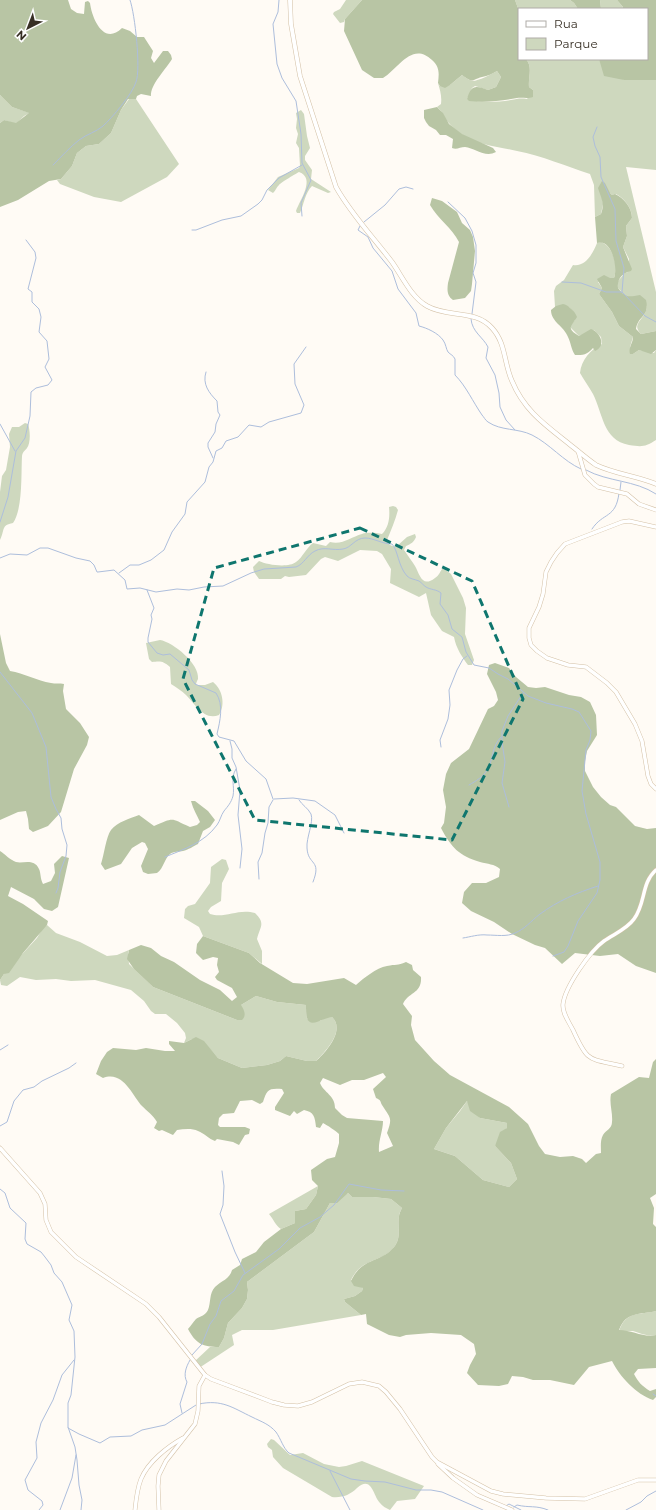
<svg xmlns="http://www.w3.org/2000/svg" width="656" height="1510" font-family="Montserrat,sans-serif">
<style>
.green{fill:#ced8be}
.forest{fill:#b8c5a4;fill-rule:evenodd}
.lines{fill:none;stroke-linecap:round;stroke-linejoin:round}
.stream{stroke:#adbedc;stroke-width:1}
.minor-casing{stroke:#d4c1a6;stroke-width:4.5}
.tertiary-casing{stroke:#d4c1a6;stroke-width:5}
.minor{stroke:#fff;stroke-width:3.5}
.tertiary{stroke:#fff;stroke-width:4}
.marked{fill:none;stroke:#0f766e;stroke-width:3;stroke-dasharray:8 5;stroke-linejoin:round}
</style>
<rect width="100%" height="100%" fill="#fffbf5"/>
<g class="green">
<polygon points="346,0 362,0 345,19 344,22 340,23 333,14 334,12 340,9"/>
<polygon points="515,0 570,0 574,3 578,9 519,9 519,11"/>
<polygon points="600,0 617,0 623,7 622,9 601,9"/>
<path d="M526,59H599L601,63L624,80H656V170L626,167L656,292V331L641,334C630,323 646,320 647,306L626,296L618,288V281L625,273L628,272L629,259L623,247L627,236L626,226L632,218C632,208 624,198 616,194L612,195L610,193L602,197L603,204L601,214L595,217L594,185L590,174C566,166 542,156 517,151C496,146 479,146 461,134C456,130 451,126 447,121C443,115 443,112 437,107L441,104C442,96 440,90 438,83L440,86L450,85L462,75C465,77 470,81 473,81C478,81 492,74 497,71L501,77L496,87L488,90L475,86L472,88L467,99C481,103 497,102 511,100C517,99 520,98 527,99L533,90L529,87C528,77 533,67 526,59Z"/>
<polygon points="0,95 12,107 30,113 24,116 16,124 4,120 0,123"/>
<polygon points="129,99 136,99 179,164 167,177 121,202 94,197 60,184 57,180 61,179 72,166 77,153 86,146 99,144 111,133 121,110"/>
<path d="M301,110L304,114L307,136L310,148L305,156V160L312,170L311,179L331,192L328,193L312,186C305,193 304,204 300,213H297L296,211C300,200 316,178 299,172C297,173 280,183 279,185C276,188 276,190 273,193L268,190L278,177L299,168L300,166L299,148L296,143L298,134L296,128L297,119L296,113Z"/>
<path d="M601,242C614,247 618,266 614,278L598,282L602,288L599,294L612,312L619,326L633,337L630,347L633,354L639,350L654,353L656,350V440C645,447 642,447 629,445C603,440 603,414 593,394C589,387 584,380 580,373C581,360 591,349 602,344L601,337L594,330L579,336L571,328L570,325L575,320L573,311L569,307H555L554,291L556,286L564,280L573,265C586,267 593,253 597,243Z"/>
<path d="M25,423L28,424C30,429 31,443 27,448C25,451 23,451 22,456C21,473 23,509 13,523C1,525 5,530 0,540V492L2,476L6,470L10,447L9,434L12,427H19Z"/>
<path d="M393,506L396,507L398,510C395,521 391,530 387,540C388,545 392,547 397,546L407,537L415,534L416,537C414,542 411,544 406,546L404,550C408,556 412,561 415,566C420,575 422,588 435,578C439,576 440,571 443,568L451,574L463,598L466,608L465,634L474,660L472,665H468C462,657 456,648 454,637L442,631L431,615L426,593L419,597L390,583L391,569L382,554L377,551L360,550L338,561L325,557L321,559L306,575L289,577L285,576L281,579H259L254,572L253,567L259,561C267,565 289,568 296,562C303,557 306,548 313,543L326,546L330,542C343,545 351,537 362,534C368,532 376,533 382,534C389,527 390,517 389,507Z"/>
<path d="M160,640C173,642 200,664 198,679C197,681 196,683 196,685H205L213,682C222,689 226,704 219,715C204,721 195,704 186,695C182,691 176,687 171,684L170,667C163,661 161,661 152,662L149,659L146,643Z"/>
<path d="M222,859L226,860L229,869L222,883L221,901L211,907L208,911L210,914C225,919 238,908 255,913C266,924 260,926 257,939L262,951V964L249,953L203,936L199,927L184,918L185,909L188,906L195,904L210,883L211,867Z"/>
<path d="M47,925L56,933L80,942L107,956L117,955L129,950L128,953L129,964L153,987L237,1020L241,1005L256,996L277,1002L306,1005L307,1019L320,1021L327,1017H332C346,1030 325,1052 316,1061H307L286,1056L280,1061L267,1065L242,1068L218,1058L204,1042L192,1039L184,1043L186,1038L185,1033L177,1023L166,1014H155L151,1011L144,1001L131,990L95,980L71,981L56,979L36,980L20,977L7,986L1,985L0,980L4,974L37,938L43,928Z"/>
<polygon points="467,1101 480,1118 507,1123 507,1128 495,1146 511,1163 517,1179 509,1187 483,1180 455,1156 434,1149 446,1128 460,1111"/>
<path d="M318,1186L316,1195L306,1209L295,1211V1223L281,1229C275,1225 274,1220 269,1214Z"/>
<path d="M348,1193L352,1197H373L391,1199L402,1208C401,1210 399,1213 399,1216C397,1227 402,1237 394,1247C382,1263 362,1257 351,1280L363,1288L362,1291L355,1296L344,1299L345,1302L361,1315L273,1330H242L232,1335L234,1345L199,1368L194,1362L210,1347H219L224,1338L228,1323L242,1308L247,1299L248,1290L247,1282L314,1232L330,1203Z"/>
<path d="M656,1311V1335C647,1337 641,1333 633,1331C628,1331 623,1331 619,1331C626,1311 639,1315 656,1311Z"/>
<path d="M271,1439L274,1440L290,1455L303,1453L324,1464L339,1467L346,1466L362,1461L424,1486L415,1499L397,1501L390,1510C386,1508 382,1506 380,1503C373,1496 372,1475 357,1488C350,1495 342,1498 332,1497L283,1468L273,1457L272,1450L268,1447L267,1444Z"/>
</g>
<g class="forest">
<path d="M0,0H68L71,9L77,13L84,14L85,2L88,1L90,3C92,19 104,46 122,28L130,31L137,37H144L153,51L151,58L154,63L163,51H168L171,55L172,59C166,69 150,85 151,96L141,94L137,96L136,99H128L121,110L111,133L99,144L86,146L77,153L72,166L61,179L49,181L18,200L0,207V123L4,120L16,123L29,113L12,107L0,95Z"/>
<path d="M362,0H515L519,11V59H526C533,67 528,77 529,87L533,90V97C527,99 522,97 517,98C502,101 484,103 469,101L467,99C471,85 475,85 488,90L496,87L501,77L497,71C492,74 488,76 482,77C471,80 474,84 462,75L450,85L445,88L440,86L438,83C439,74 440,67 432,60C412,41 399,68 383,78H374L362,70L344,31L345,19Z"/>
<polygon points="570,0 600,0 601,9 578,9 574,3"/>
<polygon points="617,0 656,0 656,80 624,80 604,76 599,59 647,59 647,9 622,9 623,7"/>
<path d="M437,107L443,113L449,124L462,134L493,148L496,152C485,158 475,148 465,147C460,147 457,150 452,148L453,139L446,135H440L436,130L429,126L426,122L424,118V110Z"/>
<path d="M602,181L605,183L610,193L612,195L615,194C624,198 632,208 632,218L626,226L627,236L623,247L632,269L631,271C622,273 617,279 618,288C626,298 628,297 640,295L646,300C650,317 638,315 636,329L641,334L656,331V350L651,354L639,350L633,354H630C628,348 633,343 633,337L619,326L612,312L599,294L602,288L597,279L604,275L610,278H614C618,268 612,238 597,243L595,217L601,214C605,203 601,198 598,188Z"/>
<path d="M432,198L442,201L457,212L462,223L470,230L473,237L475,251L472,284L471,291L465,298L453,300C447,296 447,290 448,283L459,242C452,228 438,219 430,205Z"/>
<path d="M563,304C568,305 575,311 577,317C571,327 566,328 579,336L591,329C600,332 607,346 595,351L593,348C587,355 583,355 575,355C571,349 571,343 568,337C564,326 551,322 551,310L556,306Z"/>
<path d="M0,634L6,663L10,671C24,673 37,681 51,683C55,684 60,683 64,684L63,691L66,709L80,723L89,737L87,745L74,769L61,812L48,826L33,832L29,829L28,819L26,811L18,812L0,820Z"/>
<path d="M495,663L509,668L516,677L528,687L536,688L545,687L569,695L581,697L590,702L596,715L597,735L587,751L585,761V771L593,787L601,797L610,805L616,807L635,826L647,829L656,828V973L636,966L618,954L600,956L575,953L562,964L545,948L535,945L512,934L494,922L471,911L462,903L464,892L472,883H486L499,877L500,869C494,864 488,864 480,862C459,856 451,847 441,828L444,823L446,807L443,790L446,774L451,763L469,749L488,709L494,706L498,700L496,692L487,674L489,665Z"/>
<path d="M191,801H195L208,811L215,820L210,827L203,831L198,844C194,846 188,850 183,851C179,852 174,851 170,854C164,859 164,868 157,873L148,874L143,872L141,866L148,849L145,843L142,842L132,848L121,864L105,870L101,864C104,855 106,837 111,830C117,822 131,818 139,815L154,826C175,817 170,818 190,827L197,825L200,822C197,815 193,809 191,801Z"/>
<path d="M0,851C5,854 10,860 16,862C23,864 34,858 39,869C41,873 40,878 43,884L51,881L55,873L54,864L62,856L69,858L58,907L52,911L44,909L34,899L11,887L8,896L23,904L48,921L47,925L23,953L9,973L4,974L0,980Z"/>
<path d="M203,936L249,953L260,963L293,983L307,984L344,978L356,985C364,978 376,968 387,966C396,964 397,966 406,962L412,965L413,970L421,977C422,994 408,992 403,1004L412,1016L411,1025L415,1040L434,1061L450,1075L509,1107L528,1124L539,1146L545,1154L560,1157L573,1156L582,1159L586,1163L596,1154L601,1153C601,1148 600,1140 603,1135C606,1130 612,1129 612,1122C613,1113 609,1104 611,1094L639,1077L649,1078L653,1062L656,1059V1194L650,1198L654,1208L653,1224L656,1227V1311C640,1315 626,1311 619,1330C632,1330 644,1338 656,1335V1368L638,1369L634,1374C638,1382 642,1386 650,1391L656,1389V1397L653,1400C636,1394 620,1377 612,1361L589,1367L574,1385L550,1380H533L523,1377L512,1376L508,1384L499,1386L478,1385L467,1373L470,1365L476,1354L474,1344L461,1335L431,1333L406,1335L400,1337L389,1335L367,1324L366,1314L361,1315L345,1302L344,1299L355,1296L362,1291L363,1288L354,1286L351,1281C362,1257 381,1263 394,1247C402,1237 397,1227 399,1216C399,1214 401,1210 402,1208L391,1199L373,1197H352L348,1193L337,1203H330L314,1232L247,1282L248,1290L247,1299L242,1308L228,1323L224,1338L219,1347C203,1347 196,1344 188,1329C191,1326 193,1322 196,1319C200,1316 205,1316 208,1310C211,1303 209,1293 215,1287C221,1281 230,1279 232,1270L240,1265L242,1259L256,1252L264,1242L281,1229L295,1223V1211L306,1209L316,1195L318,1186L312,1180L311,1170L327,1159L335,1157L339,1143V1134C336,1131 327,1125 323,1123L320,1128L316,1127C315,1117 314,1112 304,1110L297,1114L294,1111L290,1116L275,1110V1107L284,1093L282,1089C268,1088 267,1090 263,1102L260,1104L252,1100L240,1101L234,1113L223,1114L219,1118L218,1125L220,1127H245L250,1129L249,1134L245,1135L239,1145L233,1142L217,1139L215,1141C209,1139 204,1133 198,1131C192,1128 184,1129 177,1130L173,1135L162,1130L159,1131L154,1128L157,1122C153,1115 147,1111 142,1106C132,1095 123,1070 103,1078L96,1074L101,1061L107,1052L113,1048L136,1050L146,1048L165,1051H175L169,1044V1041L184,1043L196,1037L204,1041L218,1058L242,1068L267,1065L280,1061L286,1056L307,1061H316C325,1053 346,1030 332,1017C325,1017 310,1029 307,1018C306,1014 306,1009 306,1005L277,1002L256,996L241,1005C244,1010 247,1015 242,1020H237L153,987L134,969L127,959L129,950L141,945L151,948L161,956L174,962L200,980L220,990L232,1001L237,997L232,988L217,980L215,977L219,972L217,965L218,958L213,957L203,960L196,953L197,944ZM383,1073L386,1077L373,1089L376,1098C381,1100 380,1101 382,1105C390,1118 393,1117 387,1133L393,1146L379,1152C378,1141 383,1131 383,1121L347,1118L342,1115L335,1108C335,1095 324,1093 320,1083L323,1078L340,1085L352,1080H364ZM467,1101L470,1111L480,1118L507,1123V1128L500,1132L495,1146L511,1163L517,1179L509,1187L483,1180L455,1156L434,1149L446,1128Z"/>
</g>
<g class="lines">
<g class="stream">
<polyline points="279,0 278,12 273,24 277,64 282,78 296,101 301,134 302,163 311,180 301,203 302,216"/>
<polyline points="597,127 593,137 595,146 600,157 601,177 615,209 616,241 624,268 622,292"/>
<path d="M53,165C61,157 70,147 79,140C87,134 96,132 103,126C112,118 133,93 136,82C141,69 135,14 130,0"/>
<polyline points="448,202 465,218 472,231 476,245 476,263 473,273 476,282 472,314"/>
<polyline points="364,222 385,205 399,189 406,187 413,189"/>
<path d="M360,226L358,230L368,237L373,248L392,271L398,289L416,313L419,326C427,328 438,333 443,340C446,344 446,349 448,352C451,355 453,355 455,359V375C466,386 473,402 482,415C484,417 485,420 488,422C501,431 518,428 532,435C550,444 563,461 581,469"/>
<polyline points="192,230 196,230 222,220 241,216 258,204 262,200 267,190 279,178 302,165"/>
<polyline points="562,282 581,283 606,292 622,292 645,316 656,322"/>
<path d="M471,319C472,332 483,337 488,347L486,358L495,375L499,393L500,407L506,420L515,430"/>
<path d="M206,372C202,384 209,393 217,401L218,412L220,415L216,424L215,432L208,443V447L213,458"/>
<polyline points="0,424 15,451"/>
<path d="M586,470C608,482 635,480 656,494"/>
<polyline points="620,490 621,482"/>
<polyline points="0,522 8,497 16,451 25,438 30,416 31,392 36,388 48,385 52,380 45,367 49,359 47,341 39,332 41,317 39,309 32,302 32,292 28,289 36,258 35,252 26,240"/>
<path d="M592,529C603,512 616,519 619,493"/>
<path d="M0,558L10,554L27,555L40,548H48L76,558L90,561L94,565L97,572H98L114,570L125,580L127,589L140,588L156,592L177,589L189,590L204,587L223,586L251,573L264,569L296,567C304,564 307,555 315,551C324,546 333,551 343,549C351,548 355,538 365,538C374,538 382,544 392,544C398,550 398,566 407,576C410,579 414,579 419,581C422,583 423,585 426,587C431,590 436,589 441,593L440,604L448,615L452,629L462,637L466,652L474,665L489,668L498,674L508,679L528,696L546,703L572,709L579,712L591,731L590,740L586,750L582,791L586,814L600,862V880L597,893L578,921L568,946L564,952L553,956"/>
<polyline points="119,573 130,565 139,565 151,560 164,550 172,532 185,514 187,502 205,482 209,467 213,462 216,451 222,448 226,441 238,437 249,425 261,427 269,422 301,413 304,405 295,384 294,364 306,347"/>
<path d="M147,590L154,608L151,615L152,619L148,638V642L157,653L163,655L170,654L189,670L192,680L195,684L216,693C224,705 220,721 217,734L219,737L234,741L246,761L266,779L273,799"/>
<polyline points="0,672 32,713 46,747 51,797 56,809 61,818 62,829 67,845 66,856 60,872 58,888 56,893"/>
<polyline points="230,741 232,749 232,758 236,767 240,790 238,815 242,849 240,868"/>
<polyline points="441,747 440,740 448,719 450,705 449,690 457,670 463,659 467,656"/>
<path d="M469,785C476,781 483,777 487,770C494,759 491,747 501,737"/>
<polyline points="274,799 293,798 315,801 335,815 344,833"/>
<path d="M299,800C302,805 308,808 311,814C314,822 306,838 307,848C308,866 322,859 313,882"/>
<polyline points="509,807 502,783 505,762 502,742 502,731 508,716 523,693"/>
<path d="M165,857C184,849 204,843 217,825C220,821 221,815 224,811C228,806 231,803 233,796C235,786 230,778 236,769"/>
<polyline points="259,879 258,862 262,853 265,833 268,823 269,807 273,800"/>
<path d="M463,938C470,937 479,934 487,935C496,935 507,937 515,933C525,929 531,921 540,914C558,901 576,893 598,886"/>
<polyline points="0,1050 8,1045"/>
<polyline points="0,1126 7,1122 14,1101 23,1090 34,1087 42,1081 69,1068 76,1063"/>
<polyline points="222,1171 224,1186 223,1205 220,1214 235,1252 245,1273"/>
<polyline points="0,1189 5,1193 10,1208 26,1223 25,1239 27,1244 41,1252 45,1257 51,1265 54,1273 62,1282 72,1305 69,1320 74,1331 75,1357 71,1395 68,1403 68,1427 75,1447 77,1460 79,1485 82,1500 81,1510"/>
<polyline points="192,1355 202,1344 210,1324 216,1316 221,1301 234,1291 243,1275 279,1249 300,1228 320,1217 334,1205 349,1184 381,1190 404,1191"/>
<polyline points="653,1394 656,1396"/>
<path d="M199,1404C222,1399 233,1408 252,1417C262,1422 269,1424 276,1432C281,1439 283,1448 289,1453L351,1479L365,1481L385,1482L416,1490H431L442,1492L483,1510"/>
<path d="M182,1413L180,1404L187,1382C183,1375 186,1367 190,1360"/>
<polyline points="68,1428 79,1434 100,1443 110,1437 131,1436 142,1430 165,1425 196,1405"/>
<polyline points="330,1471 350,1510"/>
<polyline points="506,1506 509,1504 521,1510"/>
<path d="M514,1507L517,1505C529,1508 536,1505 548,1510"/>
<polyline points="39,1510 43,1505 42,1501 28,1490 25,1480 37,1458 36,1442 41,1423 53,1400 62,1375 74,1360"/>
<polyline points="60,1510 72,1478 76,1455"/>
<polyline points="626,1510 641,1502 647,1496 656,1491"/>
</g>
<defs>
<g id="minor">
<polyline points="578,451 585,475 594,484 598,487 627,494 639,504 656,510"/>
<polyline points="656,527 629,521 622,522 565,544 557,553 551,562 546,572 543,594 539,607 529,628 529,638 531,645 537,651 547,658 568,665 586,667 607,683 616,692 635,724 642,741 648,776 651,784 656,789"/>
<path d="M622,1066C588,1058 588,1063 573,1030C569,1022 562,1013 563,1004C565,987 590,951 604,941C614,934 627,929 634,919C646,903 641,883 656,870"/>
<polyline points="0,1148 40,1193 45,1204 46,1220 51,1232 76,1257 146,1304 159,1317 205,1375 211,1379 272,1402 284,1405 298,1406 312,1402 349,1384 362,1382 379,1386 386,1392 400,1409 432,1457 437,1462 491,1491 503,1494 546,1498 585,1499 638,1480 656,1480"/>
<polyline points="438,1464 453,1478 477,1495 512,1510"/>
<path d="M135,1510C136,1500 137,1489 141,1479C148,1462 167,1447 183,1438"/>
<polyline points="159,1510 158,1486 159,1475 166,1461 195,1424 198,1411 199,1386 205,1375"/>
</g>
<path id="tertiary" d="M290,0L291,24L300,76L336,187C351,214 373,237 392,262C402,276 411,297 427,306C448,318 475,309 492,328C506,343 504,364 512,381C524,410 544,424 568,443C577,450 586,458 596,465C615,474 637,476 656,484"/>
</defs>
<use href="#minor" class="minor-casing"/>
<use href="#tertiary" class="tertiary-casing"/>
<use href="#minor" class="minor"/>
<use href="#tertiary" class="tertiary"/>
</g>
<path class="marked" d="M360,528L472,581L523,699L452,840L255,820L183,679L214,568Z"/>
<rect x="518" y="8" width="130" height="52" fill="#ffffff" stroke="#afaca7"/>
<rect x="526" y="21" width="20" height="6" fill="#ffffff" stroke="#afaca7"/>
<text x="554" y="28" font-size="12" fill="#372f24">Rua</text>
<rect x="526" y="38" width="20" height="12" fill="#ced8be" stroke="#afaca7"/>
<text x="554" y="48" font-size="12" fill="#372f24">Parque</text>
<g transform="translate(28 28) rotate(222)" stroke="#ffffff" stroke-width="3" paint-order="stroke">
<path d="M0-3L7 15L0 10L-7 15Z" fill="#372f24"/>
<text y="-6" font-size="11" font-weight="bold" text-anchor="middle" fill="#372f24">N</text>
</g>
</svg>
